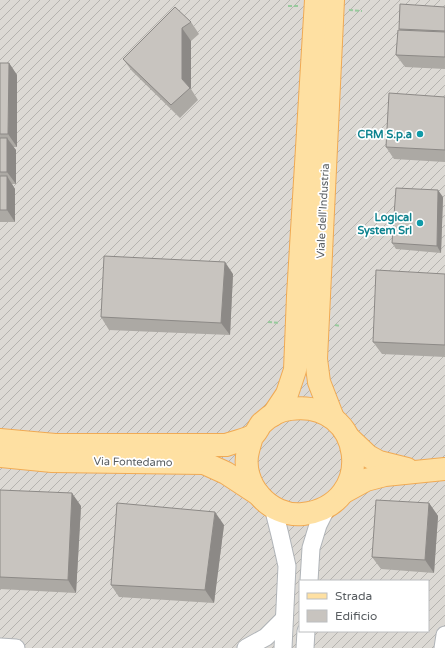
<svg xmlns="http://www.w3.org/2000/svg" width="445" height="648" font-family="'Varela Round',sans-serif">
<style>
.industrial{fill:url(#industrial-furrows);fill-rule:evenodd}
.lines{fill:none;stroke-linecap:round;stroke-linejoin:round}
.minor-casing{stroke:#b0b4b8;stroke-width:19}
.major-casing{stroke:#f0aa54;stroke-width:24}
.path{stroke:#98ca9d;stroke-width:2;stroke-dasharray:4 2;stroke-linecap:butt}
.minor{stroke:#fff;stroke-width:17}
.major{stroke:#fee0a2;stroke-width:22}
.wall{fill:#aca9a4}
.shaded-wall{fill:#8c8986}
.building{fill:#c8c4bf;stroke:#8c8986}
.culture-dot{fill:#0f9aa8;stroke:#fff;stroke-width:1.5}
.labels{text-anchor:middle;dominant-baseline:central;stroke-width:3.5;stroke-linejoin:round;paint-order:stroke}
.culture-label{font-size:11px;font-weight:bold;fill:#0d838f;stroke:#fff;text-anchor:end}
.street-label{font-size:11px;fill:#585d61;stroke:#fff}
</style>
<defs>
<pattern id="industrial-furrows" width="10" height="10" patternUnits="userSpaceOnUse"><rect width="10" height="10" fill="#dcd9d4"/><path d="M-1 1l2-2M0 10L10 0M9 11l2-2" fill="none" stroke="#b5b3af"/></pattern>
</defs>
<rect width="100%" height="100%" fill="#ece7df"/>
<path class="industrial" d="M0,0H445V648H0ZM300,581H428V631H300Z"/>
<g class="lines">
<defs>
<g id="minor">
<polyline points="273,507 280,535 287,566 283,648"/>
<polyline points="309,581 311,548 318,525 327,507"/>
<polyline points="0,647 16,648"/>
<polyline points="246,648 266,637 284,619"/>
<polyline points="305,648 306,631"/>
<polyline points="443,648 445,635"/>
</g>
<g id="major">
<polyline points="333,0 316,359 319,382 333,418"/>
<polyline points="273,415 287,394 295,370 298,296 316,0"/>
<polyline points="349,438 368,456 379,462 407,469"/>
<path d="M0,440L55,445H226C232,443 247,439 252,436C256,434 258,428 261,424C268,417 279,410 290,409C365,398 378,505 303,514C287,516 270,508 260,496C249,484 244,466 248,451C249,446 251,441 252,436"/>
<polyline points="0,456 52,461 204,463 226,473 258,494"/>
<polyline points="344,492 366,480 385,475 445,469"/>
</g>
</defs>
<use href="#minor" class="minor-casing"/>
<use href="#major" class="major-casing"/>
<g class="path">
<polyline points="288,6 299,6"/>
<polyline points="349,10 362,11"/>
<polyline points="268,322 280,323"/>
<polyline points="335,325 341,326"/>
</g>
<use href="#minor" class="minor"/>
<use href="#major" class="major"/>
</g>
<g class="wall">
<polygon points="445,7 445,69 405,67 396,55 400,30 399,29"/>
<polygon points="191,22 199,34 191,41 191,89 198,100 180,118 132,71 123,59"/>
<polygon points="0,63 9,63 17,75 17,147 13,147 16,150 16,184 12,184 15,189 15,222 0,222"/>
<polygon points="445,97 445,162 394,159 386,147"/>
<polygon points="443,197 441,253 396,249 392,243"/>
<polygon points="233,274 230,335 109,330 101,317"/>
<polygon points="445,274 445,357 382,354 373,342"/>
<polygon points="0,490 81,506 76,593 0,589"/>
<polygon points="429,503 438,516 434,573 381,569 372,557"/>
<polygon points="224,525 214,603 119,597 111,585"/>
</g>
<g class="shaded-wall">
<polygon points="182,28 191,41 191,89 182,79"/>
<polygon points="9,63 17,75 17,147 8,134"/>
<polygon points="7,138 16,150 16,184 7,172"/>
<polygon points="7,176 15,189 15,222 7,210"/>
<polygon points="438,190 443,197 441,253 437,246"/>
<polygon points="225,262 233,274 230,335 221,323"/>
<polygon points="72,493 81,506 76,593 68,580"/>
<polygon points="429,503 438,516 434,573 425,560"/>
<polygon points="215,512 224,525 214,603 205,590"/>
</g>
<g class="building">
<polygon points="400,4 445,7 445,31 399,29"/>
<polygon points="175,7 191,22 182,28 182,79 190,88 171,105 123,59"/>
<polygon points="398,30 445,32 445,57 396,55"/>
<polygon points="0,63 9,63 8,134 0,134"/>
<polygon points="389,93 445,97 445,150 386,147"/>
<rect x="0" y="138" width="7" height="34"/>
<rect x="0" y="176" width="7" height="34"/>
<polygon points="396,188 438,190 437,246 392,243"/>
<polygon points="104,256 225,262 221,323 101,317"/>
<polygon points="376,270 445,274 445,345 373,342"/>
<polygon points="0,490 72,493 68,580 0,577"/>
<polygon points="376,500 429,503 425,560 372,557"/>
<polygon points="117,503 215,512 205,590 111,585"/>
</g>
<g class="culture-dot">
<circle cx="420" cy="134" r="4"/>
<circle cx="420" cy="223" r="4"/>
</g>
<g class="labels">
<g class="culture-label">
<text x="412" y="134">CRM S.p.a</text>
<text x="412" y="217">Logical<tspan x="412" dy="13">System Srl</tspan></text>
</g>
<g class="street-label">
<text transform="translate(323 211) rotate(-87)">Viale dell'Industria</text>
<text transform="translate(133 462) rotate(1)">Via Fontedamo</text>
</g>
</g>
<rect x="299" y="580" width="130" height="52" fill="#ffffff" stroke="#bcbec0"/>
<rect x="307" y="593" width="20" height="6" fill="#fee0a2" stroke="#bcbec0"/>
<text x="335" y="600" font-size="12" fill="#585d61">Strada</text>
<rect x="307" y="610" width="20" height="12" fill="#c8c4bf" stroke="#bcbec0"/>
<text x="335" y="620" font-size="12" fill="#585d61">Edificio</text>
</svg>
